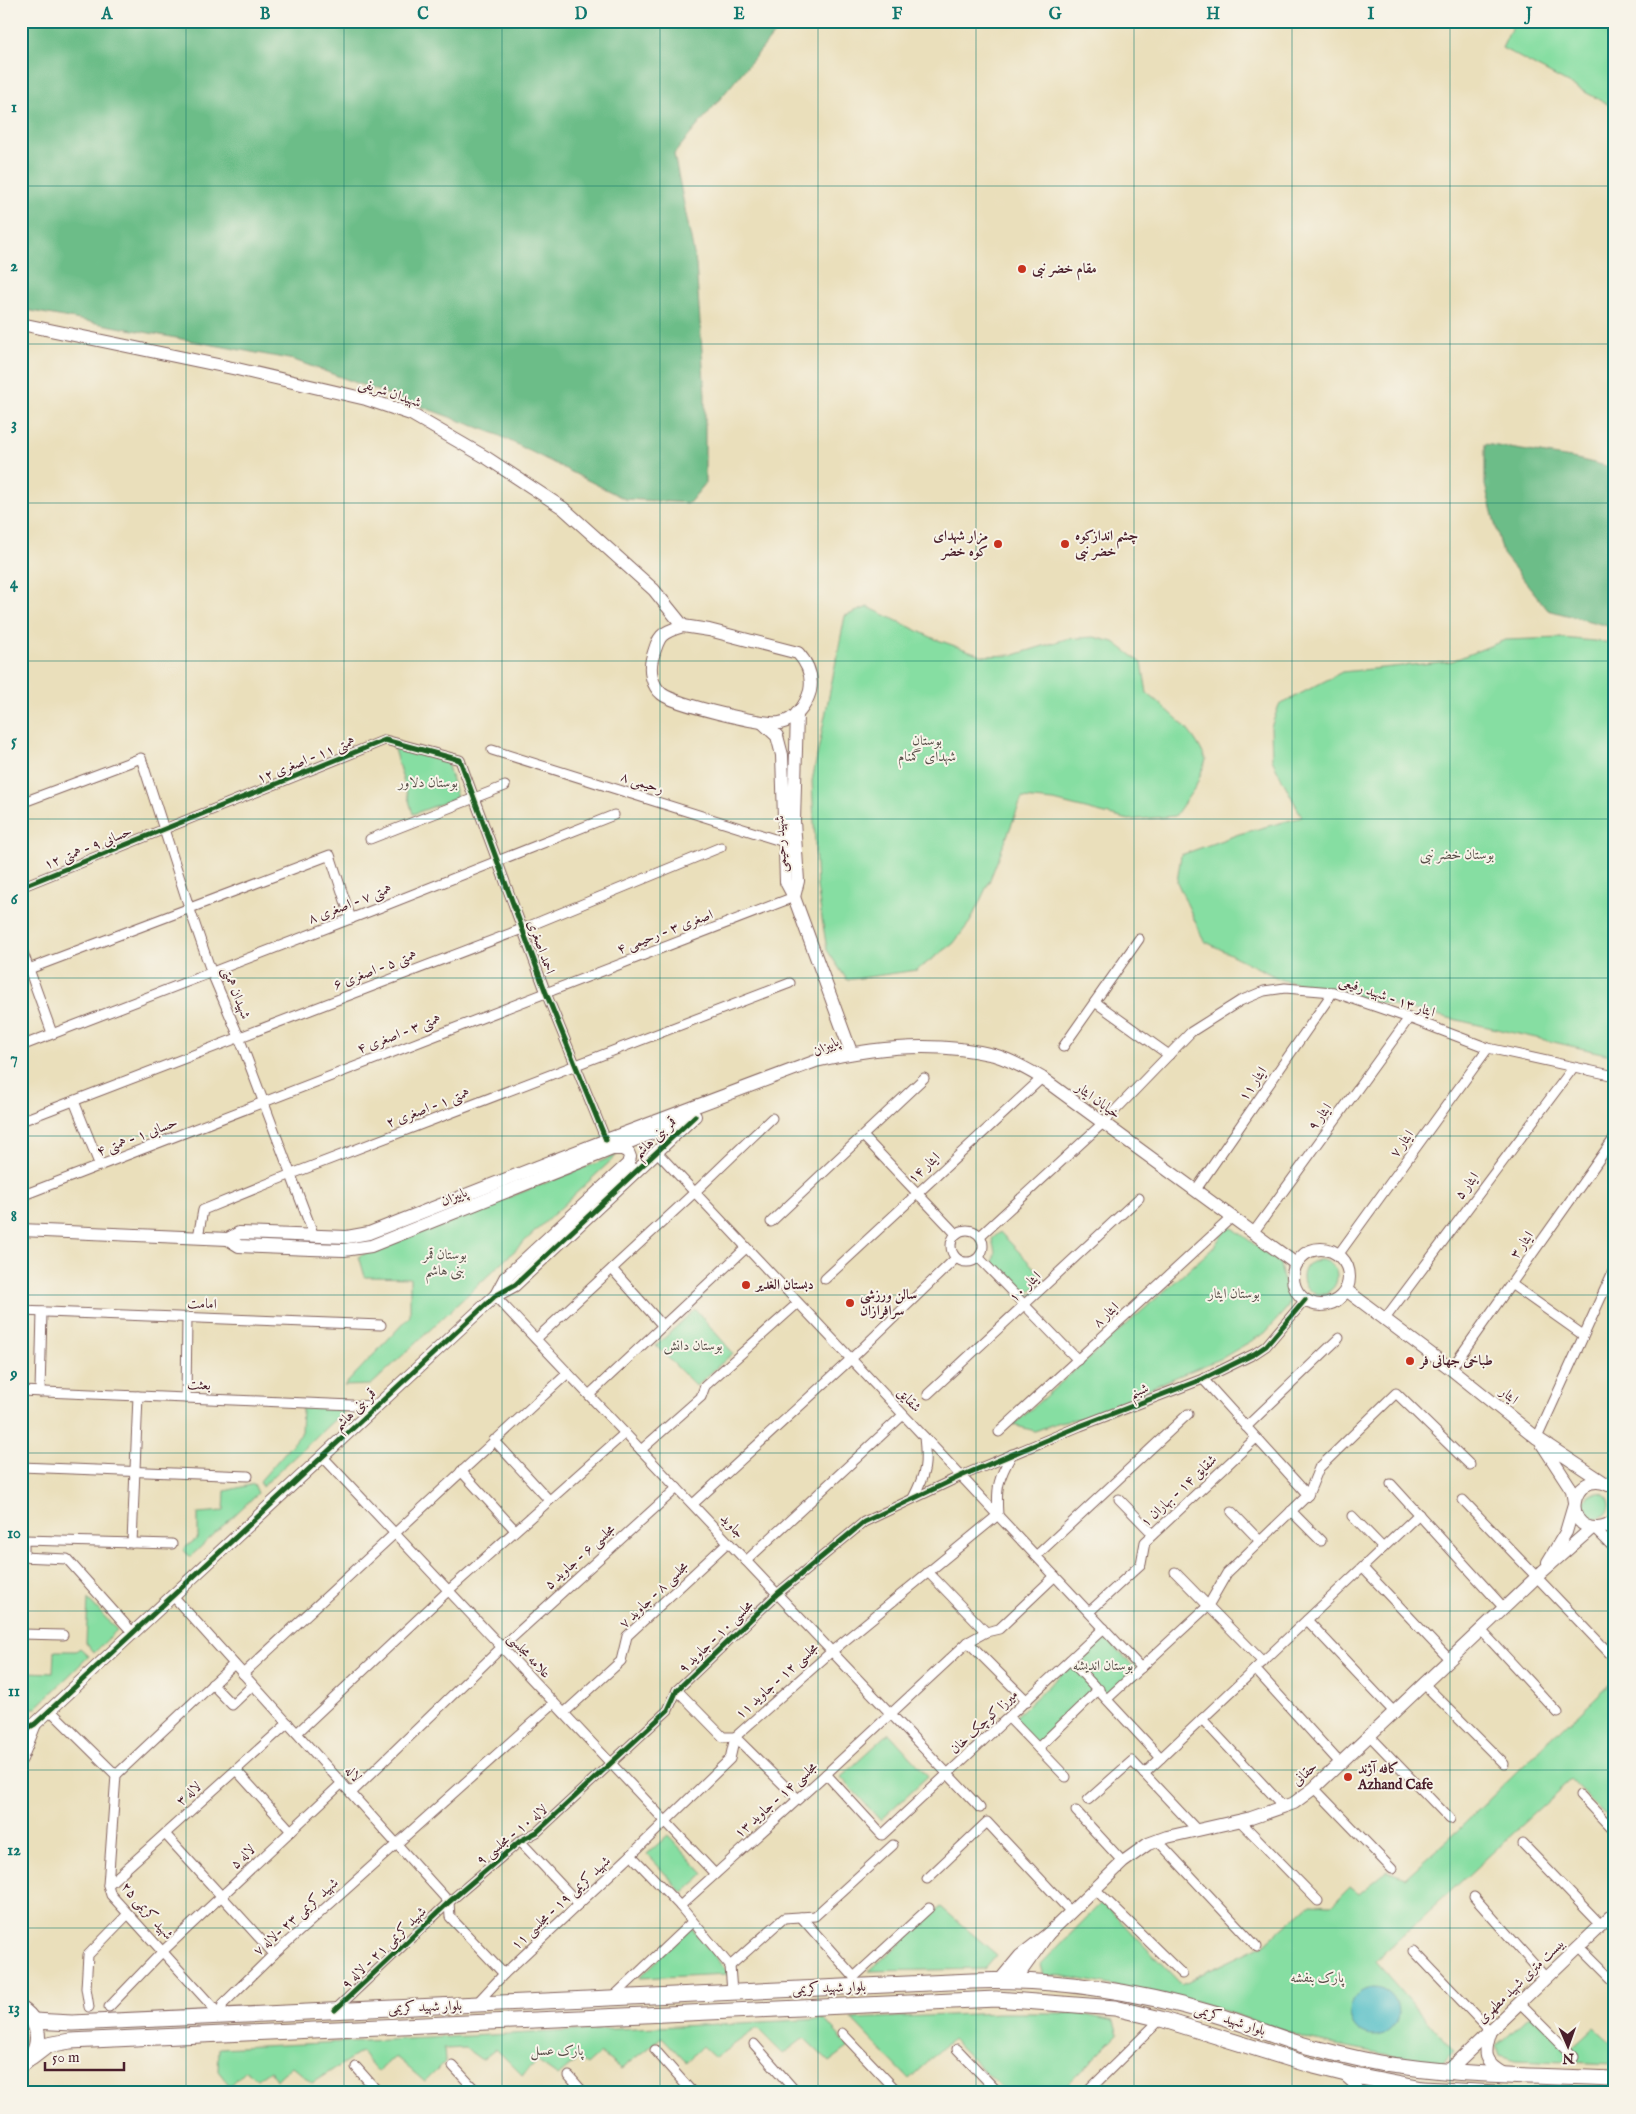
<svg xmlns="http://www.w3.org/2000/svg" width="1636" height="2114" font-family="'IM FELL English',Amiri,serif">
<style>
.green{fill:#86dea2;stroke:#687e66}
.forest{fill:#6cbd88;stroke:#5b6e5a}
.water{fill:#4fbdc6;stroke:#4c6e78}
.lines{fill:none;stroke-linecap:round;stroke-linejoin:round}
.street-casing{stroke:#82625d;stroke-width:11}
.secondary-casing{stroke:#82625d;stroke-width:14}
.primary-casing{stroke:#82625d;stroke-width:17}
.street{stroke:#fff;stroke-width:9}
.secondary{stroke:#fff;stroke-width:12}
.primary{stroke:#fff;stroke-width:15}
.cycleway-casing{stroke:#f7f3e8;stroke-width:8}
.cycleway{stroke:#1b5e20;stroke-width:5}
.grid{fill:none;stroke:#0f766e;stroke-width:1;stroke-opacity:0.55}
.poi-dot{fill:#c8321e;stroke:#f7f3e8;stroke-width:2}
.labels{text-anchor:middle;dominant-baseline:central;stroke-width:4;stroke-linejoin:round;paint-order:stroke}
.poi-label{font-size:14px;font-weight:bold;fill:#4a1f2b;stroke:#f7f3e8;text-anchor:start}
.street-label{font-size:14px;fill:#4a1f2b;stroke:#f7f3e8}
.park-label{font-size:14px;fill:#594f49;stroke:#f7f3e8}
.neatline{fill:none;stroke:#0f766e;stroke-width:2}
.grid-label{font-size:16px;text-anchor:middle;font-weight:bold;fill:#0f766e}
</style>
<rect width="100%" height="100%" fill="#f7f3e8"/>
<filter id="ink" filterUnits="userSpaceOnUse"><feTurbulence type="fractalNoise" baseFrequency=".02" numOctaves="2"/><feDisplacementMap in="SourceGraphic" scale="10" xChannelSelector="R" yChannelSelector="G"/><feConvolveMatrix kernelMatrix="1 2 1 2 8 2 1 2 1" color-interpolation-filters="sRGB"/></filter>
<filter id="wash" filterUnits="userSpaceOnUse"><feTurbulence type="fractalNoise" baseFrequency=".0096" numOctaves="4" result="noise"/><feDisplacementMap in="SourceGraphic" scale="20" xChannelSelector="R" yChannelSelector="G"/><feGaussianBlur stdDeviation="1.12" result="paint"/><feColorMatrix in="noise" values="0 0 0 0 0 0 0 0 0 0 0 0 0 0 0 0 0 1.4 0 .05"/><feComposite in="paint" operator="in"/></filter>
<g filter="url(#wash)">
<rect width="100%" height="100%" fill="#eadfbb"/>
<g class="green">
<polygon points="1515,21 1615,21 1615,108 1502,48"/>
<path d="M868,607L935,639L984,656L1014,655L1066,639L1094,637L1114,642L1142,663L1147,693C1173,715 1192,728 1206,760L1196,786L1175,816L1129,820L1054,801L1022,798L989,882L970,922L953,944L917,970L847,980L827,950L817,887L812,781L845,616Z"/>
<polygon points="1562,638 1615,643 1615,1056 1282,980 1204,941 1177,882 1181,855 1239,834 1302,817 1272,760 1271,727 1279,705 1342,672 1452,661 1505,640"/>
<polygon points="393,746 447,762 457,798 413,814"/>
<polygon points="617,1155 371,1385 344,1386 410,1316 410,1278 365,1277 359,1256"/>
<polygon points="1229,1225 1280,1264 1284,1284 1290,1295 1288,1307 1265,1333 1224,1357 1150,1388 1115,1412 1059,1422 1035,1431 1013,1425 1212,1249"/>
<polygon points="1000,1232 1045,1279 1023,1297 993,1262 995,1252 992,1239"/>
<circle cx="1320" cy="1277" r="17"/>
<polygon points="695,1309 733,1353 696,1386 656,1346"/>
<polygon points="302,1405 345,1410 262,1487 260,1481 301,1434"/>
<polygon points="254,1484 258,1493 190,1557 183,1549 198,1538 198,1513 224,1511 225,1491"/>
<circle cx="1597" cy="1505" r="13"/>
<polygon points="88,1599 117,1630 94,1653 86,1643"/>
<polygon points="1103,1635 1136,1669 1105,1698 1096,1688 1038,1746 1011,1721"/>
<polygon points="80,1648 89,1656 36,1708 28,1708 26,1672 53,1673 54,1651 76,1651"/>
<polygon points="1615,1680 1615,1825 1571,1780 1375,1961 1454,2051 1442,2065 1311,2040 1195,2001 1063,1976 1044,1975 1041,1964 1102,1902 1181,1984 1265,1944 1310,1904 1332,1905 1350,1887 1359,1894 1387,1871 1405,1878 1458,1830 1567,1723 1571,1722"/>
<polygon points="889,1733 928,1776 880,1820 841,1777"/>
<polygon points="668,1835 704,1874 683,1893 647,1854"/>
<polygon points="941,1907 997,1955 985,1969 869,1971"/>
<polygon points="691,1928 729,1974 639,1978"/>
<polygon points="1533,2012 1571,2049 1595,2027 1615,2045 1615,2064 1516,2060 1499,2055 1496,2046"/>
<polygon points="1000,2013 1076,2013 1114,2021 1118,2034 1059,2093 1007,2093 952,2039 909,2079 851,2019"/>
<polygon points="824,2019 849,2047 829,2062 804,2038 783,2054 757,2028 715,2058 702,2046 686,2062 662,2037 621,2069 600,2053 587,2065 578,2059 558,2076 538,2062 522,2075 496,2049 482,2060 465,2048 444,2049 445,2062 425,2082 395,2056 378,2072 361,2052 312,2083 292,2066 276,2080 270,2070 257,2079 246,2070 230,2086 218,2071 219,2048"/>
</g>
<g class="forest">
<polygon points="21,21 785,21 674,154 696,264 705,395 705,484 689,503 625,499 496,434 294,360 21,309"/>
<polygon points="1485,444 1577,459 1615,468 1615,628 1548,610 1503,554 1485,485"/>
</g>
<circle class="water" cx="1374" cy="2012" r="24"/>
</g>
<g filter="url(#ink)">
<g class="lines">
<defs>
<g id="street">
<polyline points="492,750 784,842"/>
<polyline points="21,803 141,758 189,907 211,971 239,1037 314,1236"/>
<polyline points="370,839 505,786"/>
<polyline points="21,887 385,740 460,760 546,993 606,1140"/>
<polyline points="21,947 52,1033"/>
<polyline points="21,972 330,855 351,919"/>
<polyline points="1095,1002 1169,1055"/>
<polyline points="21,1046 381,907 614,815"/>
<polyline points="1063,1047 1139,939"/>
<polyline points="74,1101 100,1166"/>
<polyline points="21,1121 522,929 721,847"/>
<polyline points="863,1136 956,1234"/>
<polyline points="656,1151 1141,1668"/>
<polyline points="1195,1191 1333,992"/>
<polyline points="21,1196 794,897"/>
<polyline points="771,1222 924,1078"/>
<circle cx="967" cy="1246" r="16"/>
<polyline points="1253,1233 1409,1018"/>
<polyline points="980,1236 1103,1123 1191,1032 1240,1001 1264,991 1285,988 1333,992 1409,1018 1488,1048 1615,1076"/>
<polyline points="198,1237 203,1210 289,1175 790,983"/>
<polyline points="1338,1255 1488,1048"/>
<polyline points="979,1258 1078,1360"/>
<polyline points="612,1269 663,1326"/>
<polyline points="825,1279 1042,1078"/>
<polyline points="1511,1284 1583,1335"/>
<polyline points="495,1296 980,1808"/>
<polyline points="21,1311 381,1325"/>
<polyline points="1384,1320 1573,1068"/>
<polyline points="536,1339 695,1192 772,1118"/>
<polyline points="1451,1369 1615,1137"/>
<polyline points="1203,1379 1308,1495"/>
<polyline points="21,1391 376,1406"/>
<polyline points="40,1392 42,1312"/>
<polyline points="928,1394 1139,1198"/>
<polyline points="589,1395 746,1248"/>
<polyline points="186,1398 187,1317"/>
<polyline points="1246,1427 1339,1338"/>
<polyline points="999,1432 1231,1218"/>
<polyline points="1537,1438 1615,1267"/>
<polyline points="494,1440 549,1500"/>
<polyline points="641,1450 701,1397 705,1386 798,1303"/>
<polyline points="323,1457 715,1874"/>
<polyline points="21,1467 248,1476"/>
<polyline points="461,1471 515,1530"/>
<polyline points="1391,1484 1504,1608"/>
<path d="M913,1498C926,1473 927,1464 924,1437"/>
<polyline points="1119,1499 1153,1534"/>
<polyline points="1463,1500 1615,1659"/>
<polyline points="693,1504 851,1359 956,1258"/>
<polyline points="1291,1511 1321,1541"/>
<polyline points="1232,1512 1260,1541"/>
<polyline points="1352,1516 1383,1548"/>
<polyline points="1594,1528 1615,1549"/>
<polyline points="132,1543 138,1396"/>
<polyline points="1036,1556 1188,1414"/>
<polyline points="21,1557 67,1559 133,1633"/>
<polyline points="24,1557 24,1540 172,1544"/>
<polyline points="746,1561 903,1415"/>
<polyline points="1363,1568 1450,1660"/>
<polyline points="928,1572 986,1632"/>
<polyline points="1175,1572 1263,1662"/>
<polyline points="173,1596 449,1902 450,1917 504,1974"/>
<polyline points="1089,1612 1141,1564 1145,1542 1256,1438"/>
<polyline points="1307,1620 1395,1713"/>
<polyline points="1481,1630 1558,1713"/>
<polyline points="21,1634 63,1635"/>
<polyline points="968,1642 1027,1701"/>
<polyline points="1070,1660 1161,1758"/>
<polyline points="1255,1669 1340,1763"/>
<polyline points="243,1674 568,1373"/>
<polyline points="212,1684 232,1705 253,1685"/>
<polyline points="1424,1684 1504,1764"/>
<polyline points="677,1690 723,1737 735,1737 798,1799"/>
<polyline points="1107,1699 1208,1606 1227,1573 1308,1495 1319,1468 1396,1393 1470,1465"/>
<polyline points="50,1710 116,1775"/>
<polyline points="564,1713 621,1661 627,1636 728,1542"/>
<polyline points="1009,1718 1066,1777"/>
<polyline points="1202,1719 1284,1807"/>
<polyline points="297,1733 449,1590 625,1433"/>
<polyline points="1369,1735 1450,1819"/>
<polyline points="1038,1748 1099,1689"/>
<polyline points="236,1770 291,1831"/>
<polyline points="826,1774 882,1835 1104,1628"/>
<polyline points="1144,1774 1419,1514"/>
<polyline points="116,1775 108,1885 111,1895 220,2015 223,2004 274,1954 554,1703"/>
<polyline points="116,1775 234,1664"/>
<polyline points="1314,1788 1392,1869"/>
<polyline points="351,1793 502,1647 677,1488"/>
<polyline points="1580,1795 1615,1832"/>
<polyline points="1088,1800 1132,1761 1197,1830"/>
<polyline points="1076,1811 1123,1862"/>
<polyline points="1240,1821 1318,1901"/>
<polyline points="165,1834 274,1954"/>
<polyline points="520,1841 579,1904"/>
<polyline points="1158,1841 1257,1947"/>
<polyline points="1523,1844 1601,1925"/>
<polyline points="631,1855 680,1906 730,1966 732,1992"/>
<polyline points="927,1879 987,1822 1071,1912"/>
<polyline points="108,1885 288,1723"/>
<polyline points="1095,1889 1182,1974"/>
<polyline points="1474,1897 1546,1978"/>
<polyline points="680,1906 826,1774 968,1642 986,1632 999,1629 1055,1576"/>
<polyline points="801,1917 854,1977"/>
<polyline points="1579,1946 1615,1982"/>
<polyline points="1414,1951 1490,2031"/>
<polyline points="730,1966 784,1918 815,1916 893,1845"/>
<polyline points="854,1977 929,1908"/>
<polyline points="612,1998 692,1922"/>
<polyline points="1520,2003 1574,2057"/>
<path d="M475,2005L504,1974L631,1855L730,1759L735,1737L831,1652L998,1515C996,1487 998,1479 1012,1454"/>
<polyline points="89,2007 86,1988 88,1955 128,1914"/>
<polyline points="109,2007 163,1951 342,1783"/>
<polyline points="335,2010 449,1902 520,1841 537,1832 668,1710 677,1690 777,1594 864,1522 961,1476 1080,1426 1203,1379 1254,1354 1266,1346 1305,1300"/>
<polyline points="842,2033 899,2093"/>
<polyline points="754,2044 797,2093"/>
<polyline points="957,2049 999,2093"/>
<polyline points="655,2050 693,2093"/>
<polyline points="453,2066 478,2093"/>
<polyline points="356,2067 379,2093"/>
<polyline points="569,2076 584,2093"/>
<polyline points="1086,2093 1161,2019"/>
</g>
<g id="secondary">
<polyline points="21,324 237,369 366,399 411,414 487,458 563,508 654,590 683,626"/>
<path d="M683,626L709,630L798,653C808,664 813,676 810,691C806,705 796,720 780,723C765,726 674,704 662,694C652,686 649,671 652,659C659,636 659,633 683,626Z"/>
<polyline points="763,723 777,736 782,755 786,882 794,897 851,1052"/>
<polyline points="794,897 798,881 794,821 797,713"/>
<path d="M21,1230L228,1239L239,1233L347,1237L369,1233L606,1140L816,1061C873,1047 936,1041 994,1055C1011,1060 1027,1069 1042,1078L1296,1264"/>
<polyline points="228,1239 239,1246 311,1249 344,1250 371,1246 687,1119"/>
<circle cx="1321" cy="1277" r="28"/>
<polyline points="1346,1290 1451,1369 1537,1438 1608,1485"/>
<polyline points="496,1295 505,1278 628,1164 630,1157 628,1152 622,1149 611,1149"/>
<polyline points="1542,1444 1572,1490 1574,1502"/>
<path d="M1607,1484C1570,1471 1562,1529 1597,1528C1604,1528 1610,1525 1615,1520"/>
<polyline points="1548,1562 1566,1532 1574,1505"/>
<polyline points="21,1732 35,1724 495,1296 515,1285 695,1116"/>
<polyline points="21,1759 35,1724"/>
<polyline points="1048,1934 1123,1862 1148,1844 1167,1837 1251,1818 1294,1803 1314,1788 1543,1571 1592,1528"/>
<polyline points="1000,1980 1020,1956 1048,1934 1015,1980"/>
<path d="M1490,2031C1482,2054 1483,2062 1504,2074"/>
<polyline points="1448,2071 1615,1912"/>
<polyline points="1343,2073 1354,2083 1359,2093"/>
<polyline points="1380,2093 1390,2084"/>
</g>
<g id="primary">
<path d="M21,2009C43,2023 43,2052 21,2065"/>
<path d="M34,2021L72,2023L972,1981C1052,1978 1137,1991 1214,2014C1248,2024 1280,2040 1315,2048C1343,2055 1371,2063 1400,2066C1471,2076 1543,2076 1615,2079"/>
<polyline points="31,2058 48,2045 70,2041 996,1999 1115,2008 1161,2019 1310,2065 1350,2075 1423,2089 1496,2093"/>
</g>
</defs>
<use href="#street" class="street-casing"/>
<use href="#secondary" class="secondary-casing"/>
<use href="#primary" class="primary-casing"/>
<use href="#street" class="street"/>
<use href="#secondary" class="secondary"/>
<use href="#primary" class="primary"/>
<defs>
<g id="cycleway">
<polyline points="21,887 385,740 460,760 546,993 606,1140"/>
<polyline points="21,1732 35,1724 495,1296 515,1285 695,1116"/>
<polyline points="335,2010 449,1902 520,1841 537,1832 668,1710 677,1690 777,1594 864,1522 961,1476 1080,1426 1203,1379 1254,1354 1266,1346 1305,1300"/>
</g>
</defs>
<use href="#cycleway" class="cycleway-casing"/>
<use href="#cycleway" class="cycleway"/>
</g>
</g>
<path class="grid" d="M186,21V2093M344,21V2093M502,21V2093M660,21V2093M818,21V2093M976,21V2093M1134,21V2093M1292,21V2093M1450,21V2093M21,186H1615M21,344H1615M21,503H1615M21,661H1615M21,819H1615M21,978H1615M21,1136H1615M21,1295H1615M21,1453H1615M21,1611H1615M21,1770H1615M21,1928H1615"/>
<g class="poi-dot">
<circle cx="1022" cy="269" r="5"/>
<circle cx="998" cy="544" r="5"/>
<circle cx="1065" cy="544" r="5"/>
<circle cx="746" cy="1285" r="5"/>
<circle cx="850" cy="1303" r="5"/>
<circle cx="1410" cy="1361" r="5"/>
<circle cx="1348" cy="1777" r="5"/>
</g>
<g class="labels">
<g class="poi-label">
<text x="1032" y="269">مقام خضر نبی</text>
<text x="988" y="536" text-anchor="end">مزار شهدای<tspan x="988" dy="16">کوه خضر</tspan></text>
<text x="1075" y="536">چشم اندازکوه<tspan x="1075" dy="16">خضر نبی</tspan></text>
<text x="756" y="1285">دبستان الغدیر</text>
<text x="860" y="1295">سالن ورزشی<tspan x="860" dy="16">سرافرازان</tspan></text>
<text x="1420" y="1361">طباخی جهانی فر</text>
<text x="1358" y="1769">کافه آژند<tspan x="1358" dy="16">Azhand Cafe</tspan></text>
</g>
<g class="street-label">
<text transform="translate(390 393) rotate(19)">شهیدان شریفی</text>
<text transform="translate(306 760) rotate(-22)">همتی ۱۱ - اصغری ۱۲</text>
<text transform="translate(642 783) rotate(18)">رحیمی ۸</text>
<text transform="translate(781 844) rotate(-93)">شهید رحیمی</text>
<text transform="translate(88 848) rotate(-22)">حسابی ۹ - همتی ۱۲</text>
<text transform="translate(350 904) rotate(-21)">همتی ۷ - اصغری ۸</text>
<text transform="translate(665 932) rotate(-21)">اصغری ۳ - رحیمی ۴</text>
<text transform="translate(541 947) rotate(70)">احمد اصغری</text>
<text transform="translate(375 970) rotate(-21)">همتی ۵ - اصغری ۶</text>
<text transform="translate(236 993) rotate(68)">شهیدان همتی</text>
<text transform="translate(1387 997) rotate(19)">ایثار ۱۳ - شهید رفیعی</text>
<text transform="translate(399 1034) rotate(-21)">همتی ۳ - اصغری ۴</text>
<text transform="translate(826 1047) rotate(-26)">پاییزان</text>
<text transform="translate(1253 1084) rotate(-55)">ایثار ۱۱</text>
<text transform="translate(1098 1101) rotate(36)">خیابان ایثار</text>
<text transform="translate(428 1108) rotate(-21)">همتی ۱ - اصغری ۲</text>
<text transform="translate(1320 1117) rotate(-54)">ایثار ۹</text>
<text transform="translate(137 1137) rotate(-21)">حسابی ۱ - همتی ۴</text>
<text transform="translate(655 1138) rotate(-43)">قمر بنی هاشم</text>
<text transform="translate(1402 1144) rotate(-54)">ایثار ۷</text>
<text transform="translate(924 1168) rotate(-43)">ایثار ۱۴</text>
<text transform="translate(1467 1186) rotate(-53)">ایثار ۵</text>
<text transform="translate(454 1197) rotate(-23)">پاییزان</text>
<text transform="translate(1522 1245) rotate(-55)">ایثار ۳</text>
<text transform="translate(1025 1287) rotate(-43)">ایثار ۱۰</text>
<text transform="translate(202 1304) rotate(2)">امامت</text>
<text transform="translate(1106 1315) rotate(-43)">ایثار ۸</text>
<text transform="translate(199 1385) rotate(2)">بعثت</text>
<text transform="translate(1139 1391) rotate(-21)">شبنم</text>
<text transform="translate(1509 1396) rotate(39)">ایثار</text>
<text transform="translate(909 1400) rotate(47)">شقایق</text>
<text transform="translate(355 1410) rotate(-44)">قمر بنی هاشم</text>
<text transform="translate(1179 1491) rotate(-43)">شقایق ۱۴ - بهاران ۱</text>
<text transform="translate(732 1526) rotate(47)">جاوید</text>
<text transform="translate(580 1557) rotate(-42)">مجلسی ۶ - جاوید ۵</text>
<text transform="translate(654 1595) rotate(-44)">مجلسی ۸ - جاوید ۷</text>
<text transform="translate(716 1637) rotate(-44)">مجلسی ۱۰ - جاوید ۹</text>
<text transform="translate(529 1656) rotate(47)">علامه مجلسی</text>
<text transform="translate(777 1681) rotate(-42)">مجلسی ۱۲ - جاوید ۱۱</text>
<text transform="translate(984 1722) rotate(-43)">میرزا کوچک خان</text>
<text transform="translate(353 1774) rotate(48)">لاله</text>
<text transform="translate(1305 1774) rotate(-41)">حقانی</text>
<text transform="translate(189 1794) rotate(-42)">لاله ۳</text>
<text transform="translate(776 1800) rotate(-42)">مجلسی ۱۴ - جاوید ۱۳</text>
<text transform="translate(512 1835) rotate(-39)">لاله ۱۰ - مجلسی ۹</text>
<text transform="translate(243 1857) rotate(-43)">لاله ۵</text>
<text transform="translate(561 1903) rotate(-43)">شهید کریمی ۱۹ - مجلسی ۱۱</text>
<text transform="translate(147 1911) rotate(49)">شهید کریمی ۲۵</text>
<text transform="translate(296 1917) rotate(-42)">شهید کریمی ۲۳ -لاله ۷</text>
<text transform="translate(384 1948) rotate(-44)">شهید کریمی ۲۱ - لاله ۹</text>
<text transform="translate(1521 1981) rotate(-44)">بیست متری شهید مطهری</text>
<text transform="translate(829 1988) rotate(-2)">بلوار شهید کریمی</text>
<text transform="translate(425 2007) rotate(-2)">بلوار شهید کریمی</text>
<text transform="translate(1230 2020) rotate(18)">بلوار شهید کریمی</text>
</g>
<g class="park-label">
<text x="927" y="741">بوستان<tspan x="927" dy="16">شهدای گمنام</tspan></text>
<text x="428" y="783">بوستان دلاور</text>
<text x="1457" y="855">بوستان خضر نبی</text>
<text x="445" y="1255">بوستان قمر<tspan x="445" dy="16">بنی هاشم</tspan></text>
<text x="1234" y="1294">بوستان ایثار</text>
<text x="693" y="1346">بوستان دانش</text>
<text x="1103" y="1666">بوستان اندیشه</text>
<text x="1317" y="1978">پارک بنفشه</text>
<text x="557" y="2051">پارک عسل</text>
</g>
</g>
<rect width="1636" height="2114" fill="none" stroke="#f7f3e8" stroke-width="55"/>
<g transform="translate(1568 2046) rotate(178)" stroke="#f7f3e8" stroke-width="4" paint-order="stroke">
<path d="M0-4L9 19L0 12L-9 19Z" fill="#4a1f2b"/>
<text y="-8" font-size="14" font-weight="bold" text-anchor="middle" fill="#4a1f2b">N</text>
</g>
<path d="M45 2062v8h79v-8" fill="none" stroke="#4a1f2b" stroke-width="2.5"/>
<text x="52" y="2062" font-size="15" fill="#4a1f2b" stroke="#f7f3e8" stroke-width="4" paint-order="stroke">50 m</text>
<rect x="28" y="28" width="1580" height="2058" class="neatline"/>
<g class="grid-label">
<text x="107" y="19">A</text>
<text x="265" y="19">B</text>
<text x="423" y="19">C</text>
<text x="581" y="19">D</text>
<text x="739" y="19">E</text>
<text x="897" y="19">F</text>
<text x="1055" y="19">G</text>
<text x="1213" y="19">H</text>
<text x="1371" y="19">I</text>
<text x="1529" y="19">J</text>
<text x="14" y="112">1</text>
<text x="14" y="271">2</text>
<text x="14" y="429">3</text>
<text x="14" y="588">4</text>
<text x="14" y="746">5</text>
<text x="14" y="904">6</text>
<text x="14" y="1063">7</text>
<text x="14" y="1221">8</text>
<text x="14" y="1379">9</text>
<text x="14" y="1538">10</text>
<text x="14" y="1696">11</text>
<text x="14" y="1855">12</text>
<text x="14" y="2013">13</text>
</g>
</svg>
